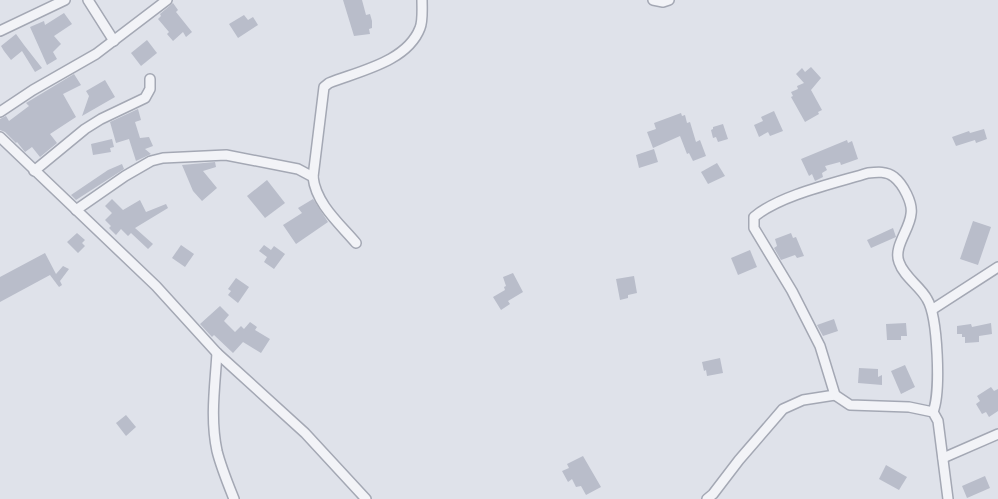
<svg xmlns="http://www.w3.org/2000/svg" width="998" height="499" font-family="Cabin,sans-serif">
<style>
.building{fill:#b9bdca}
.lines{fill:none;stroke-linecap:round;stroke-linejoin:round}
.minor-casing{stroke:#a4a8b4;stroke-width:12}
.minor{stroke:#f2f3f7;stroke-width:9}
</style>
<rect width="100%" height="100%" fill="#dfe2ea"/>
<g class="building">
<polygon points="343,0 362,0 366,15 370,14 372,21 372,28 369,29 370,34 354,36"/>
<polygon points="173,3 178,10 176,12 192,32 186,37 183,32 173,41 167,34 169,32 158,19 161,16 160,14"/>
<polygon points="64,13 72,24 54,36 61,44 53,52 57,59 47,65 30,27 44,21 45,25"/>
<polygon points="244,15 248,20 253,17 258,25 238,38 229,24"/>
<polygon points="16,34 24,45 42,68 35,72 22,51 11,60 4,51 1,46"/>
<polygon points="147,40 157,53 141,66 131,53"/>
<polygon points="811,67 821,78 811,90 822,110 818,112 819,114 805,122 791,97 793,96 791,92 798,89 797,86 804,83 796,74 802,68 805,72"/>
<polygon points="74,74 81,85 63,94 76,117 50,134 57,143 40,157 32,147 25,152 17,142 16,143 5,132 0,130 0,119 6,116 9,121 29,106 26,103"/>
<polygon points="105,80 115,97 82,116 89,96 86,91"/>
<polygon points="138,109 141,120 135,122 140,138 149,137 153,146 145,149 151,154 136,161 129,139 116,143 110,122"/>
<polygon points="774,111 783,131 770,136 768,132 759,137 754,125 763,121 761,117"/>
<polygon points="681,113 682,116 685,115 687,123 690,122 696,142 700,140 706,156 693,161 689,153 687,154 680,136 653,148 647,132 656,129 654,123"/>
<polygon points="723,124 728,139 718,142 716,137 713,138 711,130 713,129 713,127"/>
<polygon points="984,129 987,139 976,143 975,140 956,146 952,137 969,131 970,133"/>
<polygon points="112,139 114,147 110,148 111,152 93,155 91,144"/>
<polygon points="847,140 848,143 852,141 858,159 841,165 840,162 825,166 827,170 822,173 823,177 815,181 812,174 809,176 801,159"/>
<polygon points="654,149 658,162 639,168 636,155"/>
<polygon points="215,162 216,167 203,171 217,188 202,201 193,191 182,165"/>
<polygon points="717,163 725,176 708,184 701,172"/>
<polygon points="122,164 124,169 76,200 71,195 108,170"/>
<polygon points="267,180 285,203 265,218 247,196"/>
<polygon points="112,199 123,210 140,200 146,212 166,204 168,208 135,228 153,244 148,249 131,233 128,236 121,229 116,235 109,228 111,226 105,220 112,213 105,206"/>
<polygon points="313,199 328,222 296,244 283,225 302,213 298,208"/>
<polygon points="973,221 991,227 978,265 960,259"/>
<polygon points="893,228 896,237 871,248 867,240"/>
<polygon points="77,233 85,240 82,243 85,246 78,253 67,242"/>
<polygon points="791,233 793,238 796,237 804,256 797,258 795,255 781,260 774,248 777,246 775,239"/>
<polygon points="181,245 194,254 185,267 172,258"/>
<polygon points="264,245 271,250 274,246 285,254 274,269 264,262 267,257 259,251"/>
<polygon points="750,250 757,267 738,275 731,258"/>
<polygon points="45,253 56,274 63,266 69,269 60,281 62,285 59,287 50,275 0,302 0,277"/>
<polygon points="513,273 523,292 508,301 510,304 501,310 493,297 505,290 504,287 506,286 503,277"/>
<polygon points="634,276 637,293 628,295 628,298 620,300 616,279"/>
<polygon points="236,278 249,287 238,303 228,295 231,291 228,289"/>
<polygon points="220,306 229,315 224,321 235,332 241,326 244,329 250,322 257,327 255,330 270,339 261,353 243,342 233,353 214,335 212,337 200,324"/>
<polygon points="834,319 838,331 823,336 817,325"/>
<polygon points="906,323 907,336 901,336 901,340 887,340 886,324"/>
<polygon points="991,323 992,334 979,336 979,342 965,343 965,337 962,337 962,334 957,334 957,326 971,324 972,327"/>
<polygon points="720,358 723,373 707,376 706,370 704,371 702,362"/>
<polygon points="905,365 915,387 901,394 891,371"/>
<polygon points="859,368 878,369 878,377 882,375 882,385 858,383"/>
<polygon points="991,387 994,391 998,389 998,411 989,417 986,412 982,414 976,404 980,401 977,396"/>
<polygon points="126,415 136,427 126,436 116,423"/>
<polygon points="583,456 601,487 586,495 581,486 576,487 572,479 568,482 562,471 569,468 567,464"/>
<polygon points="886,465 907,477 899,490 879,479"/>
<polygon points="985,476 990,488 967,498 962,486"/>
</g>
<g class="lines">
<defs>
<g id="minor">
<polyline points="88,0 114,41"/>
<polyline points="653,0 663,2 669,0"/>
<polyline points="0,31 65,0"/>
<polyline points="0,112 33,90 96,54 167,0"/>
<polyline points="0,137 156,286 217,353 305,433 366,499"/>
<polyline points="34,171 85,129 101,119 145,98 150,89 150,79"/>
<path d="M313,177L324,87L329,83C359,71 407,62 420,28C423,21 422,8 422,0"/>
<path d="M76,210L125,176L151,161L163,158L226,155L298,169L313,177C316,204 340,224 356,243"/>
<polyline points="933,309 998,267"/>
<path d="M217,353C215,386 210,418 217,451C221,467 228,484 234,499"/>
<path d="M933,412C941,392 938,317 927,299C920,286 904,277 899,262C893,247 910,229 911,214C913,203 903,184 894,177C887,171 877,172 868,173C835,183 780,195 754,217V228L792,291L820,346L835,395L850,405L909,407L933,412L938,421L948,499"/>
<polyline points="943,458 998,434"/>
<polyline points="707,499 713,494 739,460 783,409 803,400 835,395"/>
</g>
</defs>
<use href="#minor" class="minor-casing"/>
<use href="#minor" class="minor"/>
</g>
</svg>
